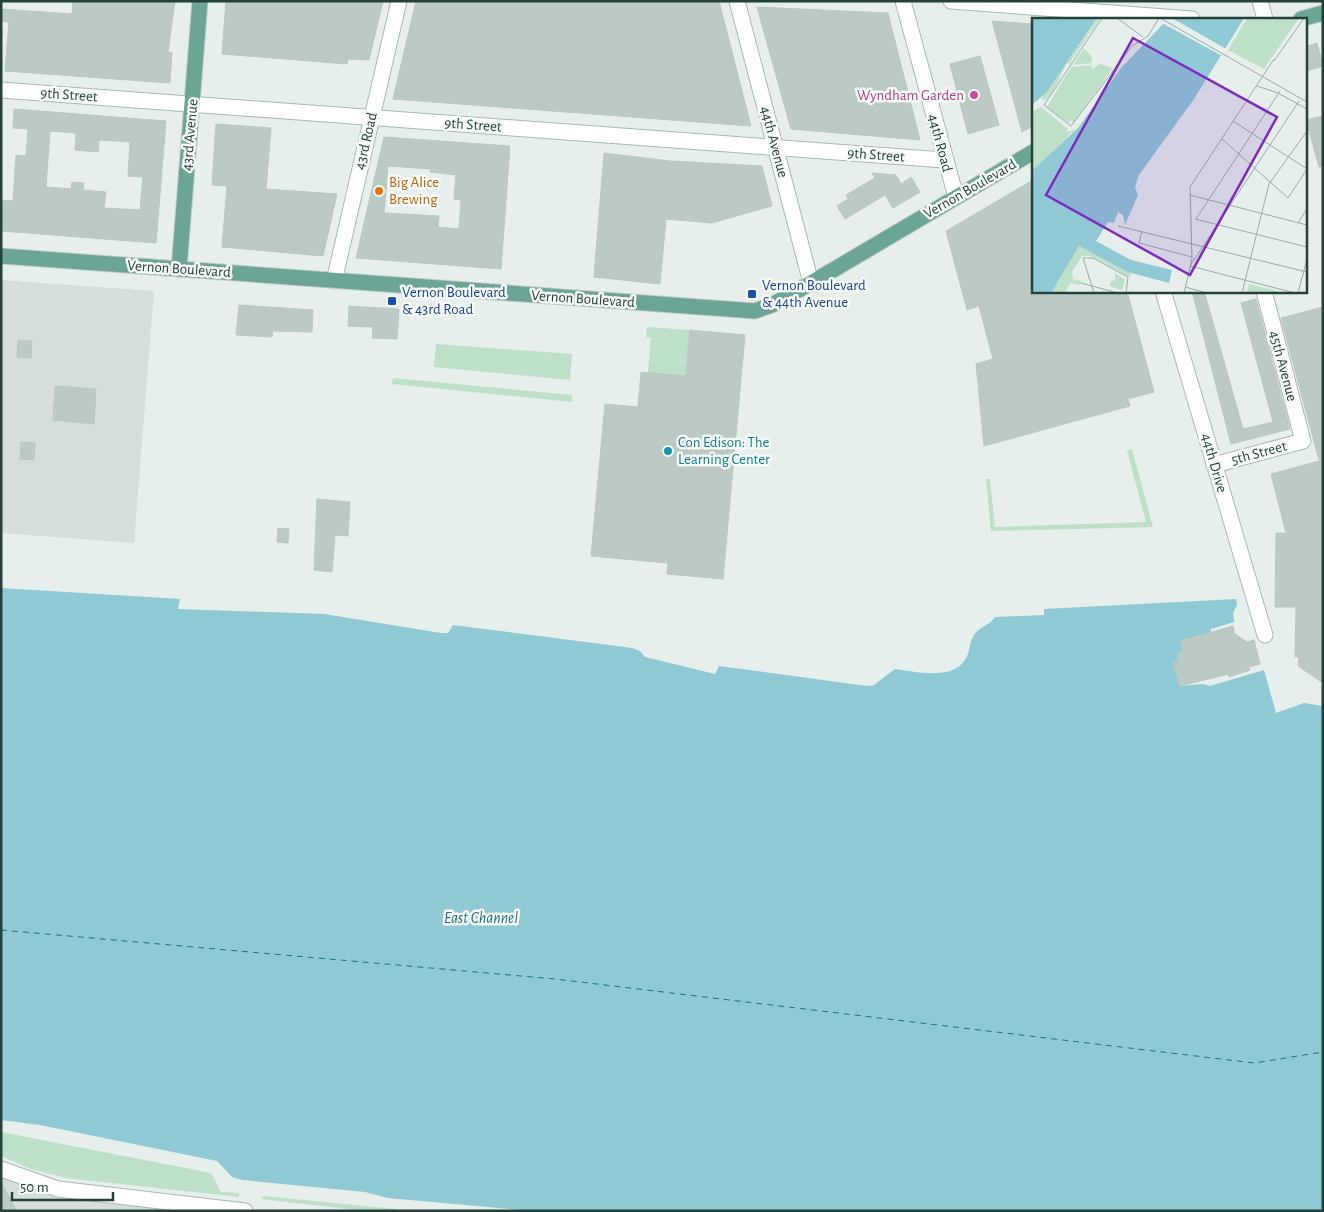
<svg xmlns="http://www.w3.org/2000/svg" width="1324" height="1212" font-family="'Alegreya Sans',sans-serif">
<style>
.built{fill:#d4dfda}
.green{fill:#bfe0c8}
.water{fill:#8ec9d4}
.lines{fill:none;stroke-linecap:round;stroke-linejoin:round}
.ferry{stroke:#1c6f80;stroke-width:1;stroke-dasharray:6 5;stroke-linecap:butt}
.building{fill:#bbcac4;stroke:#b8c9c2;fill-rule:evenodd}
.minor-casing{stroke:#a8b8b2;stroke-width:17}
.major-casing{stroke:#c2cac8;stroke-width:17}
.minor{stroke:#fff;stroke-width:15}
.major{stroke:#6aa596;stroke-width:15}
.hotel-dot{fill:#d1479c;stroke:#f7fbf9;stroke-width:2}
.food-dot{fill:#e8710a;stroke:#f7fbf9;stroke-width:2}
.transit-dot{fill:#1a4fb4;stroke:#f7fbf9;stroke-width:2}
.culture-dot{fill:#0f9aa8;stroke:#f7fbf9;stroke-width:2}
.labels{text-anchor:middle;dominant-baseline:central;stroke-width:5;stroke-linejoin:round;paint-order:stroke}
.street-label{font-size:15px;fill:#24423a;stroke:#f7fbf9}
.hotel-label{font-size:15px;fill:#b23c85;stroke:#f7fbf9;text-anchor:end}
.food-label{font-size:15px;fill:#c56008;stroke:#f7fbf9;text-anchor:start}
.transit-label{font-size:15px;fill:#164399;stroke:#f7fbf9;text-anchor:start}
.culture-label{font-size:15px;fill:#0d838f;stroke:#f7fbf9;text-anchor:start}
.water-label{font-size:16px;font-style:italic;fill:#1c6f80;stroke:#f7fbf9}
.inset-river{fill:none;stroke:#8ec9d4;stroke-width:2.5}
.inset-road{fill:none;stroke:#98aaa4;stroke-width:1}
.view{fill:#7b2cbf;fill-opacity:0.15;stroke:#7b2cbf;stroke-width:2.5}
.inset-edge{fill:none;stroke:#24423a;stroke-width:2.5}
</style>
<rect width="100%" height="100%" fill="#e6efeb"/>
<g class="built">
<polygon points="1,280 154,291 134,543 1,533"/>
<polygon points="1,1178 37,1191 74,1199 181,1211 1,1211"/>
</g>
<g class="green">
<polygon points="647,327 690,330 686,376 648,373 651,338 646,337"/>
<polygon points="436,344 572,354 570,380 434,367"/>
<polygon points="393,378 572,395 572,402 392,384"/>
<polygon points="1132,449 1153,527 991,531 986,479 990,479 995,527 1146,522 1127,451"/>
<polygon points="1,1132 211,1173 221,1192 239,1193 239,1197 66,1178 31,1169 1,1156"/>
<polygon points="263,1196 416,1211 364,1211 262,1199"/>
</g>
<path class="water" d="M1,588L180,599L178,609L324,614L441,633H448L453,625L632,648L640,651L645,657L715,674L719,666L867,686L874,685L895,669C915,672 953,680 965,660C970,653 969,644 973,637C978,626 989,627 995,617L1044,615V609L1236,599L1237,605L1233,613L1234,622L1211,629V633L1180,641L1183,652L1177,654L1179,661L1174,663L1180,686L1203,684L1210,686L1264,670L1276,713L1304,703L1323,706V1211H533L388,1198L365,1192L242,1180L232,1177L217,1161L40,1125L1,1120Z"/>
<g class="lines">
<polyline class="ferry" points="1,930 555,979 1254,1063 1323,1052"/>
</g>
<g class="building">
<polygon points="73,1 175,1 168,52 172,53 170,83 5,71 9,22 1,21 1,9 72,14"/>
<polygon points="226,1 383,1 369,60 348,59 347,64 222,54"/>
<polygon points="416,1 719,1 751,126 393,99"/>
<polygon points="757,7 888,13 920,140 791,129"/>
<polygon points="992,21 1033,24 1033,126 1022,132"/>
<polygon points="1317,43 1323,66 1307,71 1305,47"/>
<polygon points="980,56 999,125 968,134 950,64"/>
<path d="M14,109L166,121L156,243L1,231V200L13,201L16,155L26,156L28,129L13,128ZM50,131L76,133L75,150L98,152L99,140L130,142L128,176L143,177L140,210L104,208L106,192L83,190L84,183L72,182L71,189L46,187Z"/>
<polygon points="1323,116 1323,167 1319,167 1306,120"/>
<polygon points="216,124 271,128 266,189 337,194 323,256 222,247 227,186 212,185"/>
<path d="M384,137L510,146L501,269L356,258ZM388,166L431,169L430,172L456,175L454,199L461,200L459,229L438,227L439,216L384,213Z"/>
<polygon points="604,153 670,161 762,166 772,206 712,223 666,219 660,284 594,277"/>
<polygon points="872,173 896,175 901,184 911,177 920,192 893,208 885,195 845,219 837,206 848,199 846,195 875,178"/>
<polygon points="1033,180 1033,291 1127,291 1154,392 1128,399 1130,406 984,446 976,364 993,359 979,306 967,310 946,231"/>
<polygon points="1192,291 1204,291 1243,429 1273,422 1241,303 1256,299 1290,429 1231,444"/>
<polygon points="239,305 313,310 312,332 273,331 272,337 236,335"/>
<polygon points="349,306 399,309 397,339 372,338 373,327 348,326"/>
<polygon points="1323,307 1323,459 1319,460 1281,318"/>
<polygon points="690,330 745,335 723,579 667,574 668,563 591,556 605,404 638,407 641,372 686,376"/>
<polygon points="18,340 32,341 31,358 17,357"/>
<polygon points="55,386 96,389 94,424 53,420"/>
<polygon points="21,442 35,443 34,460 20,459"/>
<polygon points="1323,460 1323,683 1298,666 1299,657 1295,657 1296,607 1275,607 1276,533 1286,533 1271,474"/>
<polygon points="317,499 350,502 348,536 335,535 332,572 314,570"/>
<polygon points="278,528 289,529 288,543 277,542"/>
<polygon points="1233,626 1235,634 1247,642 1254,640 1260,664 1249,667 1250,670 1229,677 1229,674 1180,686 1173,663 1179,661 1177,654 1183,652 1180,641"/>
<polygon points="1,1182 17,1211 1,1211"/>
</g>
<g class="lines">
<defs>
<g id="minor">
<polyline points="737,1 811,283"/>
<polyline points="903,1 956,197"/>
<polyline points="951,1 1192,19"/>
<polyline points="1260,1 1265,19"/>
<polyline points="1,90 944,160"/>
<polyline points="334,281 399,1"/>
<polyline points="1163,291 1265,635"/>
<polyline points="1214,465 1303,441 1264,291"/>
<polyline points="1,1169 58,1189 245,1211"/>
</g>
<g id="major">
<polyline points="1301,19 1323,13"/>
<polyline points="1,256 755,311 772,305 811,283 1033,152"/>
<polyline points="179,269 200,1"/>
</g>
</defs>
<use href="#minor" class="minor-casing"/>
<use href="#major" class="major-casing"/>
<use href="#minor" class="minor"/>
<use href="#major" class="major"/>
</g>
<circle class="hotel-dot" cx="974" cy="95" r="5"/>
<circle class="food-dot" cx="379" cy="191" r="5"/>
<g class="transit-dot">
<rect x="747" y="289" width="10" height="10" rx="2.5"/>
<rect x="387" y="296" width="10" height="10" rx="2.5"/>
</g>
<circle class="culture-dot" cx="668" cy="451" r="5"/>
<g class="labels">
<g class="street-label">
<text transform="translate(69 95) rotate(4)">9th Street</text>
<text transform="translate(473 125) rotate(4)">9th Street</text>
<text transform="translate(190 135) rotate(-85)">43rd Avenue</text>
<text transform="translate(366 141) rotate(-77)">43rd Road</text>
<text transform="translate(774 142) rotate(75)">44th Avenue</text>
<text transform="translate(940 143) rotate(75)">44th Road</text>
<text transform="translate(876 155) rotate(4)">9th Street</text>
<text transform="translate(970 189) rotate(-30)">Vernon Boulevard</text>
<text transform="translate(179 269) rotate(4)">Vernon Boulevard</text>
<text transform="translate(583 299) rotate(4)">Vernon Boulevard</text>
<text transform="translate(1283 366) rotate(75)">45th Avenue</text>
<text transform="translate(1259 453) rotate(-15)">5th Street</text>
<text transform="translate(1214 463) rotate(74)">44th Drive</text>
</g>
<g class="hotel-label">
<text x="964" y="95">Wyndham Garden</text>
</g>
<g class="food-label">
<text x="389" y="182">Big Alice<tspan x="389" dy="17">Brewing</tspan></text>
</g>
<g class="transit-label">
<text x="762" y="285">Vernon Boulevard<tspan x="762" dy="17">&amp; 44th Avenue</tspan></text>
<text x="402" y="292">Vernon Boulevard<tspan x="402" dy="17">&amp; 43rd Road</tspan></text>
</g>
<g class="culture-label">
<text x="678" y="442">Con Edison: The<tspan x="678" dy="17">Learning Center</tspan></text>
</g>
<g class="water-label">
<text x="481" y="918">East Channel</text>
</g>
</g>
<g transform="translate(1032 18)">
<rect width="275" height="275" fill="#e6efeb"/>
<path d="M66,0H68L37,46L35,45L21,73L14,82L9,81ZM215,0H267L232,51L196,32ZM52,30L60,39L59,45L41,47ZM68,46L81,50L42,104L39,102L37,105L15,89L39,49L60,47L59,52ZM9,89L36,111L35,114L43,111L0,156V94ZM47,228L99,255L98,259L59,238H50L40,254L41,261L50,263L48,267L38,265L33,275H19ZM83,255L93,262L90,272L77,268L80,262L83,263ZM217,266L237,271L251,275H215Z" fill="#bfe0c8"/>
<path d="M0,0H65L14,75L0,87ZM137,0H212L162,81L107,157L103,169L106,177L93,207L91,197L86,194L82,205L76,204L64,223L99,242L140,252L137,265L96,254L47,228L19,275H0L1,152L46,110L89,50Z" fill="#8ec9d4"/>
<path d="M133,0H140L196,32L192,39L128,4Z" fill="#e6efeb"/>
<path class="inset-river" d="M0,29L20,0M0,55L37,0M30,246H24L28,204L36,178L92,101L148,15M11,249L30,237L34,239L27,221M0,250L25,251L29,247"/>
<path class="inset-road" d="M70,0L12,87L39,108L100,28L116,18L127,0M85,0L111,19M128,0L275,84M242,43L272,0M225,68L246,75L275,91M201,103L275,151M190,121L256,180L275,151M158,177L275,207M163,201L275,229M164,201L248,73M266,205L275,191M86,208L275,254M110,213L107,225L160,239M49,265L86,275M153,269L175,275M62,275L51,240H61L96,259L94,275M152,275L160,241L158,169L242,41M210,275L237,166L275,113M263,275L158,248L267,83M266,275L275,241"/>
<path class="view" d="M101,20L245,99L158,257L14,177Z"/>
<rect width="275" height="275" class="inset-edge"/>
</g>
<rect width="1324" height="1212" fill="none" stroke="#24423a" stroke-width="5"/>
<path d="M12 1192v8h101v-8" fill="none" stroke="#24423a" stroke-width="2.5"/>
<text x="20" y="1192" font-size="15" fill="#24423a" stroke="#f7fbf9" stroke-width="4" paint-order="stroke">50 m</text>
</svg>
